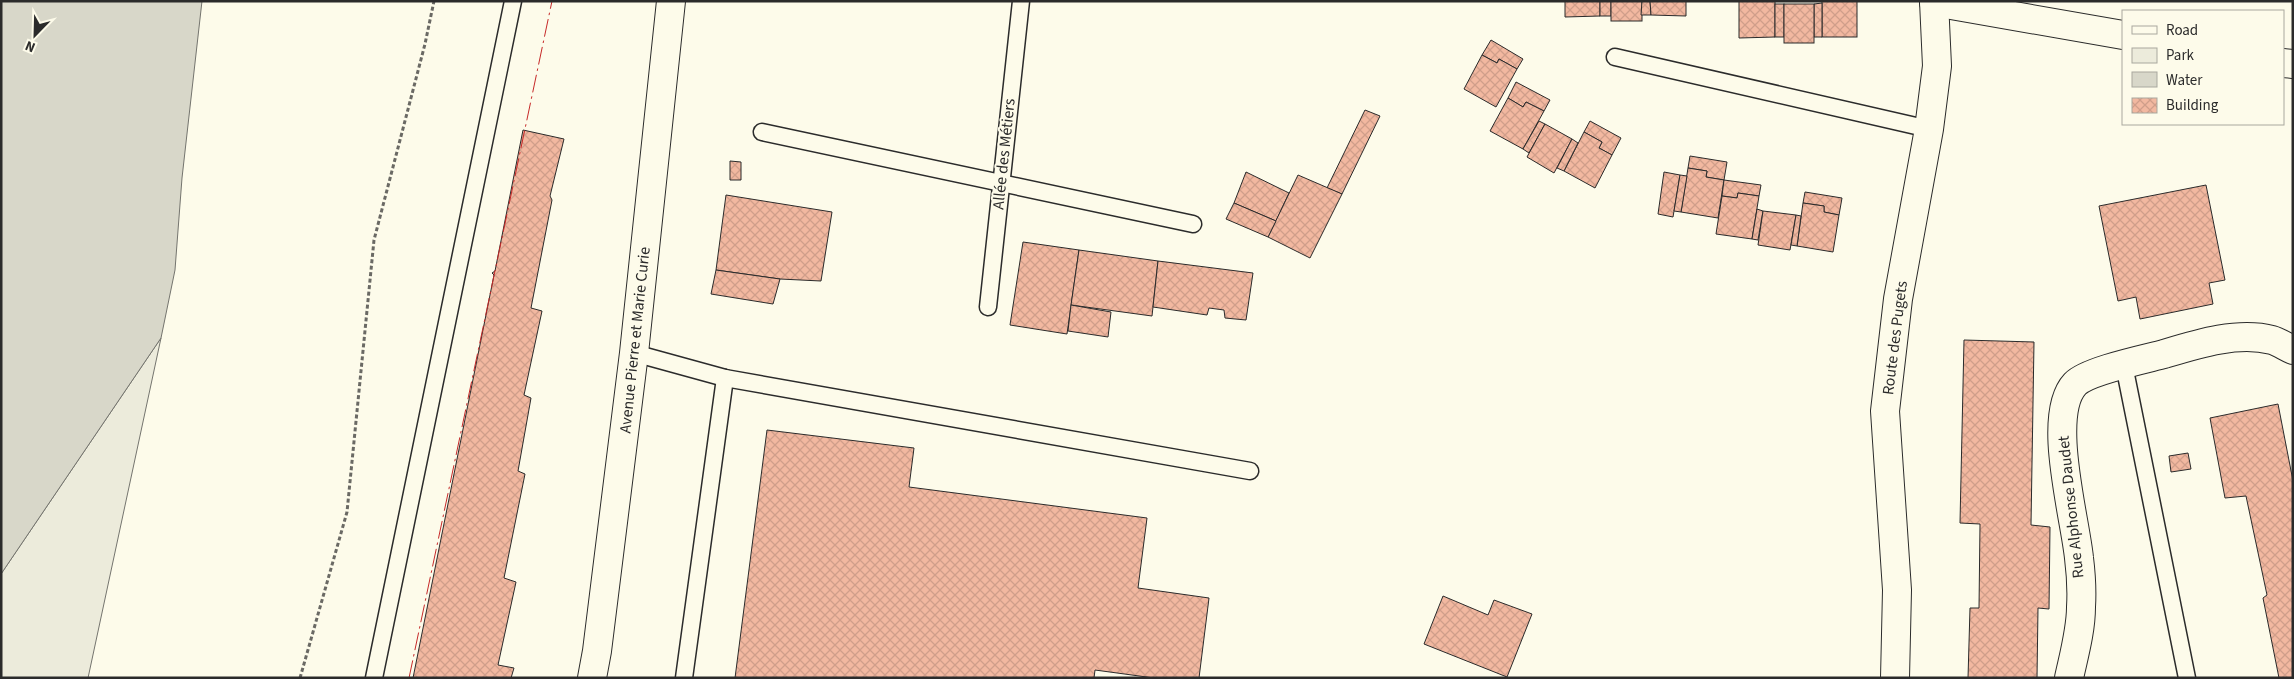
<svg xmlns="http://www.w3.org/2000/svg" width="2294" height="679" font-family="'Source Sans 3',sans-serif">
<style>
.green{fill:#ecebdb;stroke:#74746e}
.water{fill:#d8d7c9;stroke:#74746e}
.building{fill:url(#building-cross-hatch);stroke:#2b2b2b}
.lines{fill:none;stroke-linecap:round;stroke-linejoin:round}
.service-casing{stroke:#2b2b2b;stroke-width:19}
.minor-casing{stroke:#2b2b2b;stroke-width:30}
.secondary-casing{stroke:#2b2b2b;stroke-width:30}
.path{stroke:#6a6964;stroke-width:3;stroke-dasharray:4 2.5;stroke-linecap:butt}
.service{stroke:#fdfbea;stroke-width:16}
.minor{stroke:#fdfbea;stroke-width:28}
.secondary{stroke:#fdfbea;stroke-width:28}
.power{stroke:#c62828;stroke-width:1;stroke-dasharray:18 4 2.5 4;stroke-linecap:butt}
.labels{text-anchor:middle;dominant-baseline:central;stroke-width:4;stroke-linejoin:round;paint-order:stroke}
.street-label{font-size:16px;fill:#2b2b2b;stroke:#fdfbea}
</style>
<defs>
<pattern id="building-cross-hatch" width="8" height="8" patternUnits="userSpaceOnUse" patternTransform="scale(1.25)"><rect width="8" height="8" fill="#f2b8a0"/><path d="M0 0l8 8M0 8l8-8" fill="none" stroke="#d09e8a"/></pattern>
</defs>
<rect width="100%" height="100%" fill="#fdfbea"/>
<polygon class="green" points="161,338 88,678 1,678 1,574"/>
<polygon class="water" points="1,1 202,1 182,178 175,270 161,338 1,574"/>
<g class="building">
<polygon points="1565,1 1600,1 1600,16 1565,17"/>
<rect x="1600" y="1" width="11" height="15"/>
<rect x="1611" y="1" width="31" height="20"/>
<polygon points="1642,1 1650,1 1651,15 1641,15"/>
<polygon points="1650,1 1686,1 1686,16 1651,15"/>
<polygon points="1739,1 1775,1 1775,37 1739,38"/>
<rect x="1822" y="1" width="35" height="36"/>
<polygon points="1822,3 1822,37 1814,37 1814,4"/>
<rect x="1775" y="4" width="9" height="33"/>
<rect x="1784" y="4" width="30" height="39"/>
<polygon points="1491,40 1523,59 1517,69 1499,59 1497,63 1482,55"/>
<polygon points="1482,55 1497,63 1499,59 1517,69 1496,107 1464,89"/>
<polygon points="1516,82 1550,100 1544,111 1526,102 1523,107 1508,98"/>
<polygon points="1508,98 1523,107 1526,102 1544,111 1523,149 1490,131"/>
<polygon points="1365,110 1380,116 1342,194 1327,188"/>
<polygon points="1539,121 1545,124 1529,153 1523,149"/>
<polygon points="1590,121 1621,138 1612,155 1599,148 1602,142 1584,132"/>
<polygon points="1545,124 1572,139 1554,173 1527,157"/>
<polygon points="523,130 564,139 550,196 552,200 531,308 542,311 524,395 531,398 518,471 525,474 504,578 516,582 498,665 514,668 511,678 413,678 494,275 492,273 495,271"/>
<polygon points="1584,132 1602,142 1599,148 1612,155 1595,188 1564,171"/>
<polygon points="1572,139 1578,143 1564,171 1557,168"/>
<polygon points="1690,156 1727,162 1724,180 1706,177 1707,171 1688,168"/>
<polygon points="730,161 741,162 741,180 730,180"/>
<polygon points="1688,168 1707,171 1706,177 1724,180 1718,218 1681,212"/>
<polygon points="1246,172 1289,193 1276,221 1234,203"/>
<polygon points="1664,172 1680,175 1673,217 1658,214"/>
<polygon points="1298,175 1342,194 1310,258 1268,237"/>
<polygon points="1680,175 1687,176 1681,212 1674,211"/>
<polygon points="1724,180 1761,185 1759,196 1738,193 1737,198 1722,196"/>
<polygon points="2206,185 2225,280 2209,283 2213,304 2140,319 2136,297 2118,301 2099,206"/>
<polygon points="1805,192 1842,198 1839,215 1824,212 1824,206 1803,203"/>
<polygon points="1738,193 1759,196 1752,239 1716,234 1722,196 1737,198"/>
<polygon points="726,195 832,212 821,281 780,279 716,270"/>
<polygon points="1234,203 1276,221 1268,237 1226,219"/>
<polygon points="1803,203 1824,206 1824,212 1839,215 1833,252 1797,246"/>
<polygon points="1757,209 1763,211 1758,240 1752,239"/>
<polygon points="1763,211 1796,215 1790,250 1758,245"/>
<polygon points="1796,215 1801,216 1797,246 1791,245"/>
<polygon points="1023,242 1079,250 1067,334 1010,325"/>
<polygon points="1079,250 1158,261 1152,316 1071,305"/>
<polygon points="1158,261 1253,273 1246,320 1225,318 1224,310 1209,308 1207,315 1153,307"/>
<polygon points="716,270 780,279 773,304 711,294"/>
<polygon points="1071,305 1111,312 1108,337 1068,331"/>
<polygon points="1964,340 2034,342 2031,525 2050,527 2049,609 2038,608 2037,678 1968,678 1970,608 1979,608 1980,524 1960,523"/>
<polygon points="2278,404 2293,481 2293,678 2279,678 2263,598 2267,595 2246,496 2225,498 2210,418"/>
<polygon points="767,430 914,448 909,487 1147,518 1138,588 1209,598 1199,678 1154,678 1095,670 1094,678 735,678"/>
<polygon points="2188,453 2191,469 2171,472 2169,456"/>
<polygon points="1443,596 1488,615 1494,600 1532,614 1507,677 1424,644"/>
</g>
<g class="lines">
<defs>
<g id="service">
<polyline points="1615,57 1929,129"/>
<polyline points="762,132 1193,224"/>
<polyline points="988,307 1021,1"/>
<polyline points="634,353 725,378 1250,471"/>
<polyline points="2124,365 2187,678"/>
<polyline points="374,678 513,1"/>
<polyline points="684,678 725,378"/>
</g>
<g id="minor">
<polyline points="1934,2 2123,35"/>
<polyline points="2283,63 2293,64"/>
<path d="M2069,678C2074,655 2081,630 2081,607C2082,591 2081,574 2079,558C2075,517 2046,415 2075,384C2087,371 2145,359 2164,354C2197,344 2238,331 2272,340C2279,342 2286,347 2293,350"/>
</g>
<g id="secondary">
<polyline points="592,678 597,651 634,353 671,1"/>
<polyline points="1895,678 1897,590 1885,411 1898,299 1929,129 1937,66 1934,1"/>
</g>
</defs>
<use href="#service" class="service-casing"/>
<use href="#minor" class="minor-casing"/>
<use href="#secondary" class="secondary-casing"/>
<polyline class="path" points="300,678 347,512 374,240 425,44 434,1"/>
<use href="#service" class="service"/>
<use href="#minor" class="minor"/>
<use href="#secondary" class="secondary"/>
<polyline class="power" points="409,678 552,1"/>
</g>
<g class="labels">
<g class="street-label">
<text transform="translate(1004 154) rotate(-84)">Allée des Métiers</text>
<text transform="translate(1895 338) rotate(-83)">Route des Pugets</text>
<text transform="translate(635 340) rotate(-84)">Avenue Pierre et Marie Curie</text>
<text transform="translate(2071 507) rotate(-96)">Rue Alphonse Daudet</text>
</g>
</g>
<rect width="2294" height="679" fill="none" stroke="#2b2b2b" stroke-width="5"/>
<rect x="2122" y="10" width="162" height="115" fill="#fdfbea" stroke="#a9a89e"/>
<rect x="2132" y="26" width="25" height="8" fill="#fdfbea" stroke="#a9a89e"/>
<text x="2166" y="35" font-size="15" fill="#2b2b2b">Road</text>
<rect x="2132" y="48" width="25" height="15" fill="#ecebdb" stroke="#a9a89e"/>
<text x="2166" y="60" font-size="15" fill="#2b2b2b">Park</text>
<rect x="2132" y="72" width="25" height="15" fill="#d8d7c9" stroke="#a9a89e"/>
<text x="2166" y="85" font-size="15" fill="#2b2b2b">Water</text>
<rect x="2132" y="98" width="25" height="15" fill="url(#building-cross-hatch)" stroke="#a9a89e"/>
<text x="2166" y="110" font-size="15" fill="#2b2b2b">Building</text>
<g transform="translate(35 35) rotate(203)" stroke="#fdfbea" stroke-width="4" paint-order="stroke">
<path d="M0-4L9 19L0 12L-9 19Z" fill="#2b2b2b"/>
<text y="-8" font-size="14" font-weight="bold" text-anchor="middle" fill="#2b2b2b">N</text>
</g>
</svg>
